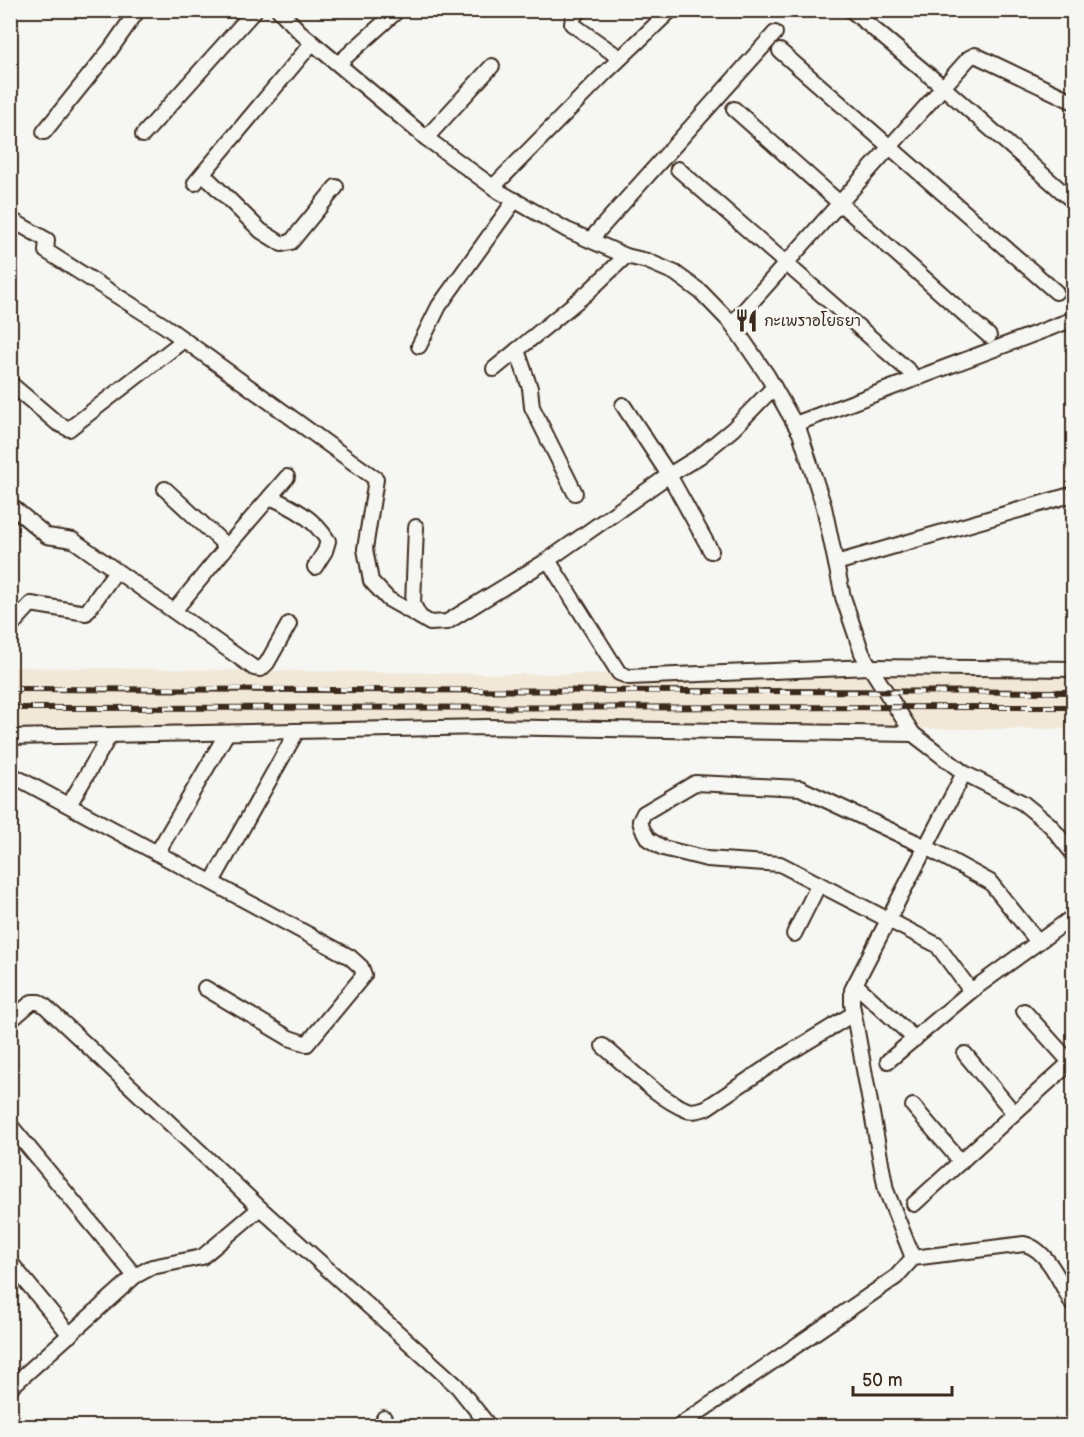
<svg xmlns="http://www.w3.org/2000/svg" width="1084" height="1437" font-family="'Balsamiq Sans','Playpen Sans Thai',sans-serif">
<style>
.built{fill:#f2e8d8}
.lines{fill:none;stroke-linecap:round;stroke-linejoin:round}
.minor-casing{stroke:#3b2a1e;stroke-width:18}
.minor{stroke:#f6f6f2;stroke-width:14}
.rail-casing{stroke:#3b2a1e;stroke-width:6}
.rail{stroke:#f6f6f2;stroke-width:4;stroke-dasharray:11;stroke-linecap:butt}
.labels{text-anchor:middle;dominant-baseline:central;stroke-width:5;stroke-linejoin:round;paint-order:stroke}
.poi-label{font-size:15px;fill:#3b2a1e;stroke:#f6f6f2;text-anchor:start}
</style>
<rect width="100%" height="100%" fill="#f6f6f2"/>
<filter id="ink" filterUnits="userSpaceOnUse"><feTurbulence type="fractalNoise" baseFrequency=".0167" numOctaves="2"/><feDisplacementMap in="SourceGraphic" scale="12" xChannelSelector="R" yChannelSelector="G"/><feConvolveMatrix kernelMatrix="1 2 1 2 8 2 1 2 1" color-interpolation-filters="sRGB"/></filter>
<g filter="url(#ink)">
<polygon class="built" points="11,667 508,674 1073,674 1073,729 204,727 11,728"/>
<g class="lines">
<defs>
<g id="minor">
<polyline points="279,10 301,33 426,138 500,192 567,230 626,256 647,261 675,273 701,292 732,324 767,375 800,433 824,507 843,597 862,653 870,667 913,734 964,773 1023,803 1050,825 1074,855"/>
<polyline points="579,10 573,18 572,24 620,58"/>
<polyline points="851,10 943,87 1074,202"/>
<polyline points="780,51 1056,292"/>
<polyline points="339,63 398,10"/>
<polyline points="734,109 989,336"/>
<polyline points="44,132 110,50 138,10"/>
<polyline points="143,135 255,10"/>
<polyline points="426,138 492,66"/>
<polyline points="678,169 910,372"/>
<polyline points="203,174 261,231 282,244 291,242 336,187"/>
<polyline points="195,183 312,43"/>
<polyline points="493,187 604,74 671,10"/>
<polyline points="10,219 47,240 46,251 165,326 376,479 365,549 371,581 388,599 420,617"/>
<polyline points="590,240 775,33"/>
<polyline points="732,324 969,58 975,55 1074,102"/>
<polyline points="419,346 439,306 515,200"/>
<polyline points="517,350 530,388 532,407 575,493"/>
<polyline points="494,369 587,293 626,256"/>
<polyline points="10,383 57,423 69,429 184,340"/>
<polyline points="623,405 669,475 711,551"/>
<polyline points="795,424 1074,319"/>
<polyline points="165,489 222,542 225,549 174,611"/>
<path d="M270,497C294,508 314,518 328,541L325,551L315,567"/>
<polyline points="10,505 47,536 73,540 254,668 261,669 267,663 289,624"/>
<polyline points="416,527 413,604 420,617 430,623 447,622 548,560 669,475 700,456 733,429 774,387"/>
<polyline points="225,549 287,477"/>
<polyline points="548,560 619,673 629,677 870,667 1074,669"/>
<polyline points="836,563 1074,494"/>
<polyline points="10,627 31,604 86,613 116,571"/>
<polyline points="10,737 487,727 913,734"/>
<polyline points="10,774 157,853 227,733"/>
<polyline points="69,805 110,735"/>
<polyline points="157,853 350,957 361,967 364,975 307,1044 289,1038 205,988"/>
<polyline points="212,882 297,731"/>
<polyline points="794,934 819,884"/>
<polyline points="855,984 915,1039"/>
<polyline points="971,991 937,945 780,864 707,859 663,848 648,839 642,828 640,821 644,813 695,783 800,788 926,847 990,882 1038,942"/>
<polyline points="1024,1011 1070,1062"/>
<polyline points="10,1021 32,1002 39,1002 45,1006 260,1208 457,1386 489,1426"/>
<path d="M603,1046C627,1066 658,1099 687,1110C694,1112 699,1110 706,1108L784,1056L853,1014"/>
<polyline points="965,1054 1014,1113"/>
<polyline points="888,1061 971,991 1074,916"/>
<polyline points="913,1106 961,1162"/>
<polyline points="10,1125 135,1276"/>
<polyline points="914,1204 1074,1059"/>
<polyline points="913,1258 886,1190 852,1004 852,990 964,773"/>
<polyline points="10,1262 70,1335"/>
<polyline points="10,1388 135,1276 152,1267 202,1257 260,1208"/>
<polyline points="384,1418 384,1426"/>
<path d="M679,1426L896,1277L913,1258L1024,1244C1048,1249 1062,1286 1074,1307"/>
</g>
</defs>
<use href="#minor" class="minor-casing"/>
<use href="#minor" class="minor"/>
<defs>
<g id="rail">
<path d="M10,689C365,687 719,694 1074,692"/>
<polyline points="10,708 1074,707"/>
</g>
</defs>
<use href="#rail" class="rail-casing"/>
<use href="#rail" class="rail"/>
</g>
</g>
<defs>
<symbol id="restaurant-bare" viewBox="-9 -9 18 18"><path d="M-5-6h1v4h1v-4h1v4h1v-4h1v5L-1.5 .5V6h-2V.5L-5-1ZM5-6V6H3V1.5H1.5Q1.5-4 5-6Z" fill="#3b2a1e" stroke="#f6f6f2" stroke-width="2.5" paint-order="stroke"/></symbol>
</defs>
<g fill-rule="evenodd">
<use href="#restaurant-bare" x="730" y="304" width="33" height="33"/>
</g>
<g class="labels">
<g class="poi-label">
<text x="764" y="321">กะเพราอโยธยา</text>
</g>
</g>
<rect width="1084" height="1437" fill="none" stroke="#f6f6f2" stroke-width="36"/>
<rect x="18" y="18" width="1048" height="1401" fill="none" stroke="#3b2a1e" stroke-width="2" filter="url(#ink)"/>
<path d="M853 1386v9h99v-9" fill="none" stroke="#3b2a1e" stroke-width="3"/>
<text x="862" y="1386" font-size="18" fill="#3b2a1e" stroke="#f6f6f2" stroke-width="4.5" paint-order="stroke">50 m</text>
</svg>
